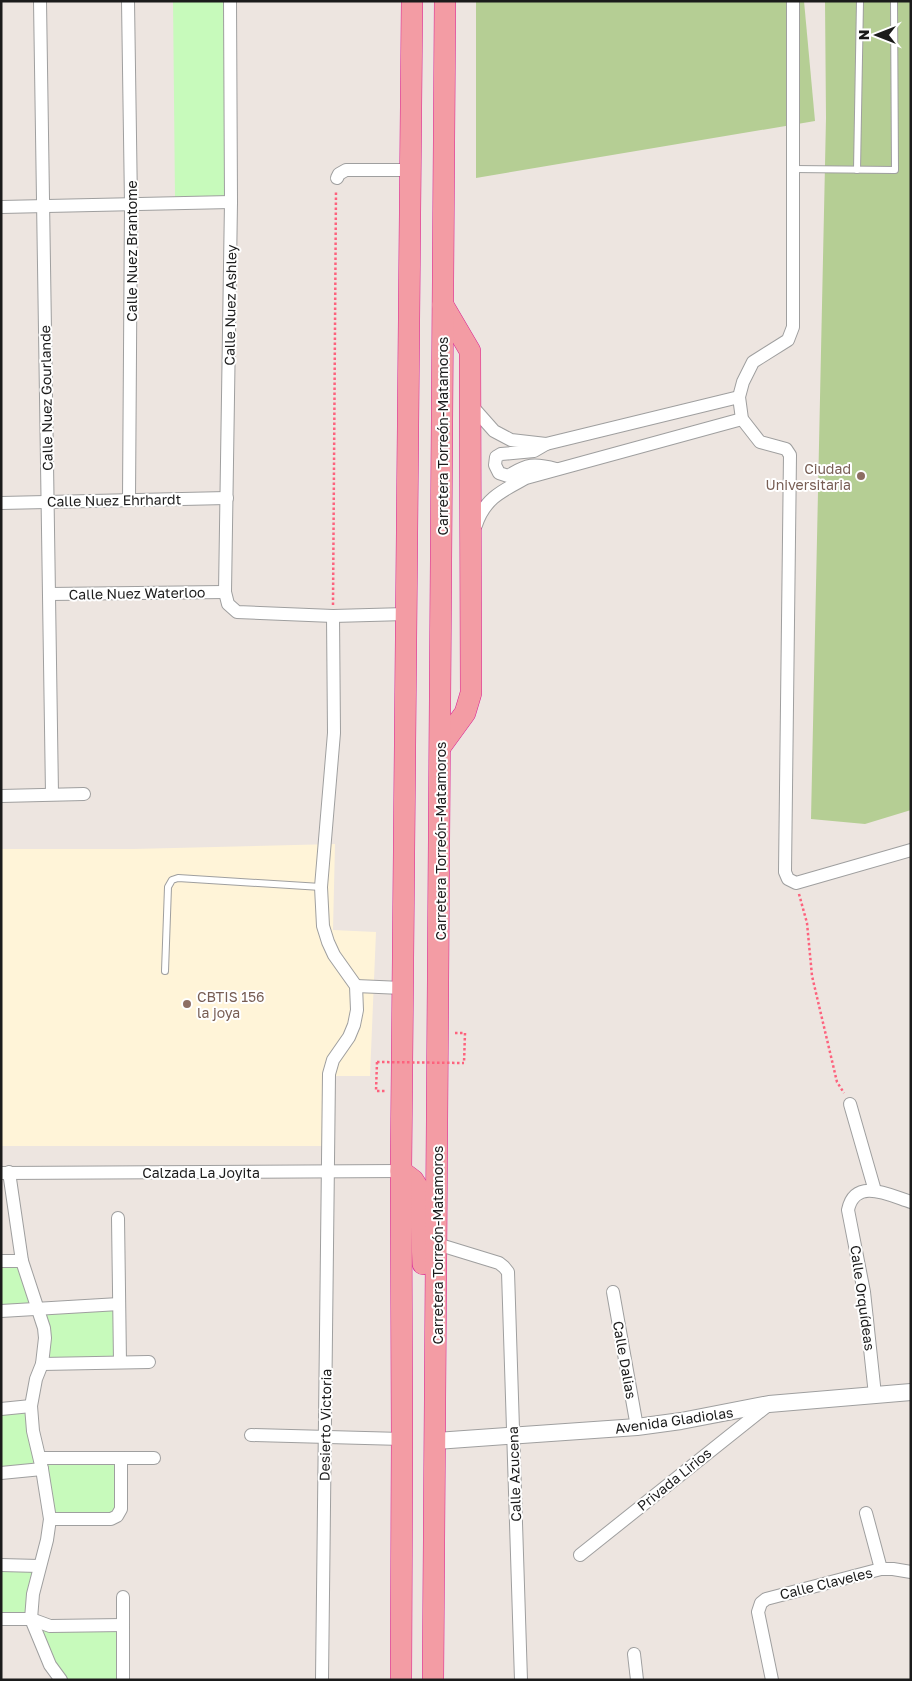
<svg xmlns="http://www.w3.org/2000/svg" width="912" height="1681" font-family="'Golos Text',sans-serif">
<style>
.education{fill:#fff4d8}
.forest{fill:#b5ce94}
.park{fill:#c7fabb}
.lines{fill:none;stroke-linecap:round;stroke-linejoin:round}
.service-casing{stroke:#9f9f9f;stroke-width:8}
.minor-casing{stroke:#9f9f9f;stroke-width:14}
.tertiary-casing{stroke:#9f9f9f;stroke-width:18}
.trunk-casing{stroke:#d91f93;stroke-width:22}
.path{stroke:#fd627d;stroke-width:2.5;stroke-dasharray:2.5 2.5;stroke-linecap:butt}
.service{stroke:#fff;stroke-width:6}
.minor{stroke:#fff;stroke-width:12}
.tertiary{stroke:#fff;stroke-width:16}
.trunk{stroke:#f39ca4;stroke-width:21}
.path-bridge{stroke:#fd627d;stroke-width:2.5;stroke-dasharray:2.5 2.5;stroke-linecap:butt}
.education-dot{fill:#8d6e63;stroke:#fff;stroke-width:2}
.labels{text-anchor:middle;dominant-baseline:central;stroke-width:4;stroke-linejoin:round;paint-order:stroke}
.street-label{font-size:14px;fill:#1b1b1b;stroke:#fff}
.education-label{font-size:14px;fill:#785e54;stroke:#fff;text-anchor:end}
</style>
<rect width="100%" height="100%" fill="#ede5e0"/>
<polygon class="education" points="335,844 333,930 376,932 370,1076 334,1076 332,1146 1,1146 1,849 133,849"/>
<g class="forest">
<polygon points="476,1 804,1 815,121 476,178"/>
<polygon points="825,1 911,1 911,810 865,824 811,819 826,118"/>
</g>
<g class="park">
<polygon points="173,1 224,1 226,199 175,199"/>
<polygon points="20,1263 33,1307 1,1309 1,1264"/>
<polygon points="116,1306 117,1360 45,1361 41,1311"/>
<polygon points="28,1409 39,1467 1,1470 1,1412"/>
<polygon points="118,1461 115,1514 52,1517 45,1462"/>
<polygon points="1,1567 37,1568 28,1616 1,1617"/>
<polygon points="38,1626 120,1628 120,1680 66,1680 52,1663"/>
</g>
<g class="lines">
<defs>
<g id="service">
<polyline points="793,169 895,170 894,1"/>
<polyline points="857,170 860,1"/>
<polyline points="165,971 168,887 172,880 178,878 321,887"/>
</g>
<g id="minor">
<polyline points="40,1 52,794"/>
<polyline points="128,1 131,204 129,500"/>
<polyline points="230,1 231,202 225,592 228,604 237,612 333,616 406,614"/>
<polyline points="793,1 793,327 788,340 753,362 743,382 739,397 742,419 760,442 786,449 790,455 785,872 788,879 796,883 911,850"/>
<polyline points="337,178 339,174 346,170 411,170"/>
<polyline points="1,207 231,202"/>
<polyline points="471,405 494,431 511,440 546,444 739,397"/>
<path d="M546,444L534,451L501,454L496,457L495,465L499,473L508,476C527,464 534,463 556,469"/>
<polyline points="1,503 227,498"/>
<path d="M476,525C485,498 502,491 526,478L742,419"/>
<polyline points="49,594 225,592"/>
<polyline points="1,796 84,794"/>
<polyline points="356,986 402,988"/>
<polyline points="850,1104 875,1191"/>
<polyline points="9,1172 22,1261 44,1328 45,1338 42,1364 36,1379 31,1406 33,1431 42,1469 50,1519 47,1540 33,1594 31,1619 50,1665 61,1680"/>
<polyline points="1,1173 401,1171"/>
<polyline points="118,1218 120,1362"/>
<polyline points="437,1244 499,1263 504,1267 508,1272 521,1680"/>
<polyline points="1,1261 22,1261"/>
<polyline points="613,1292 637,1427"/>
<polyline points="1,1311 119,1304"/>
<polyline points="42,1364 149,1362"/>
<path d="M875,1395L864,1292L848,1210C855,1177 889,1195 911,1202"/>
<polyline points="1,1409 31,1406"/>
<polyline points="251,1435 402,1439"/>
<polyline points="40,1458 154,1458"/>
<polyline points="1,1473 42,1469"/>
<polyline points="866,1513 881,1569"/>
<polyline points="50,1519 111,1519 117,1516 121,1509 121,1458"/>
<polyline points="580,1555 767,1406"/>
<polyline points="1,1565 39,1566"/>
<polyline points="123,1597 123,1680"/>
<polyline points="1,1619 31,1619 50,1626 123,1625"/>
<polyline points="634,1654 637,1680"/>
<polyline points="322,1680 329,1074 333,1060 349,1037 354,1025 357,1010 356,986 334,955 328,942 323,926 321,887 334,733 333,616"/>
<polyline points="772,1680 758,1612 761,1603 766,1599 881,1569 893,1569 911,1572"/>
</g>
<polyline id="tertiary" points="436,1441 637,1427 681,1421 769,1404 911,1392"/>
<g id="trunk">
<polyline points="441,746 465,713 471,693 470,351 443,305"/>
<polyline points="401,1171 413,1180 420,1191 423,1264"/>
<polyline points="401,1680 402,1439 401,1171 412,1"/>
<polyline points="433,1680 445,1"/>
</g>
</defs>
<use href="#service" class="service-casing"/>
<use href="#minor" class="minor-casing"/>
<use href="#tertiary" class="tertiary-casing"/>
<use href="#trunk" class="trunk-casing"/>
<g class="path">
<polyline points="333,605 336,190"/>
<polyline points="799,894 807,923 812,976 837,1082 844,1093"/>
<polyline points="455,1033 465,1033 464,1063"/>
<polyline points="377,1062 376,1091 386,1091"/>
</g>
<use href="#service" class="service"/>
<use href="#minor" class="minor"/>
<use href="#tertiary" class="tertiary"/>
<use href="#trunk" class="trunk"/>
<polyline class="path-bridge" points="377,1062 464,1063"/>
</g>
<g class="education-dot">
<circle cx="861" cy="476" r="5"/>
<circle cx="187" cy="1004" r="5"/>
</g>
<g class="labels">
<g class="street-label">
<text transform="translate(131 251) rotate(-90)">Calle Nuez Brantome</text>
<text transform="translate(230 305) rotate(-89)">Calle Nuez Ashley</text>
<text transform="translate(46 398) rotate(-91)">Calle Nuez Gourlande</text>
<text transform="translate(442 436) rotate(-90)">Carretera Torreón-Matamoros</text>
<text transform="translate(114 500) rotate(-1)">Calle Nuez Ehrhardt</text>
<text transform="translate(137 593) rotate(-1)">Calle Nuez Waterloo</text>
<text transform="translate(440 841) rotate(-90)">Carretera Torreón-Matamoros</text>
<text x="201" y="1172">Calzada La Joyita</text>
<text transform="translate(437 1245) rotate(-90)">Carretera Torreón-Matamoros</text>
<text transform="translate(863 1298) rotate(82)">Calle Orquídeas</text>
<text transform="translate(625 1360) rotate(80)">Calle Dalias</text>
<text transform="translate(674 1420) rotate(-8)">Avenida Gladiolas</text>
<text transform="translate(325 1425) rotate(-89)">Desierto Victoria</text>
<text transform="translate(514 1474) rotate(-92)">Calle Azucena</text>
<text transform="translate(674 1479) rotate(-39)">Privada Lirios</text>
<text transform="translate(826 1583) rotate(-14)">Calle Claveles</text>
</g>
<g class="education-label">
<text x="851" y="468">Ciudad<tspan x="851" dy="16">Universitaria</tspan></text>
<text x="197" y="996" text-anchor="start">CBTIS 156<tspan x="197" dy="16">la joya</tspan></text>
</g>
</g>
<rect width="912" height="1681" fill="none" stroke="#1b1b1b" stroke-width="5"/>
<g transform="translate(877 35) rotate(270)" stroke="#ffffff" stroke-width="4" paint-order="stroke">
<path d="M0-4L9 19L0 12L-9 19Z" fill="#1b1b1b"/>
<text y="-8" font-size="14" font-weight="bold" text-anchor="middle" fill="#1b1b1b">N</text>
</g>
</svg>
